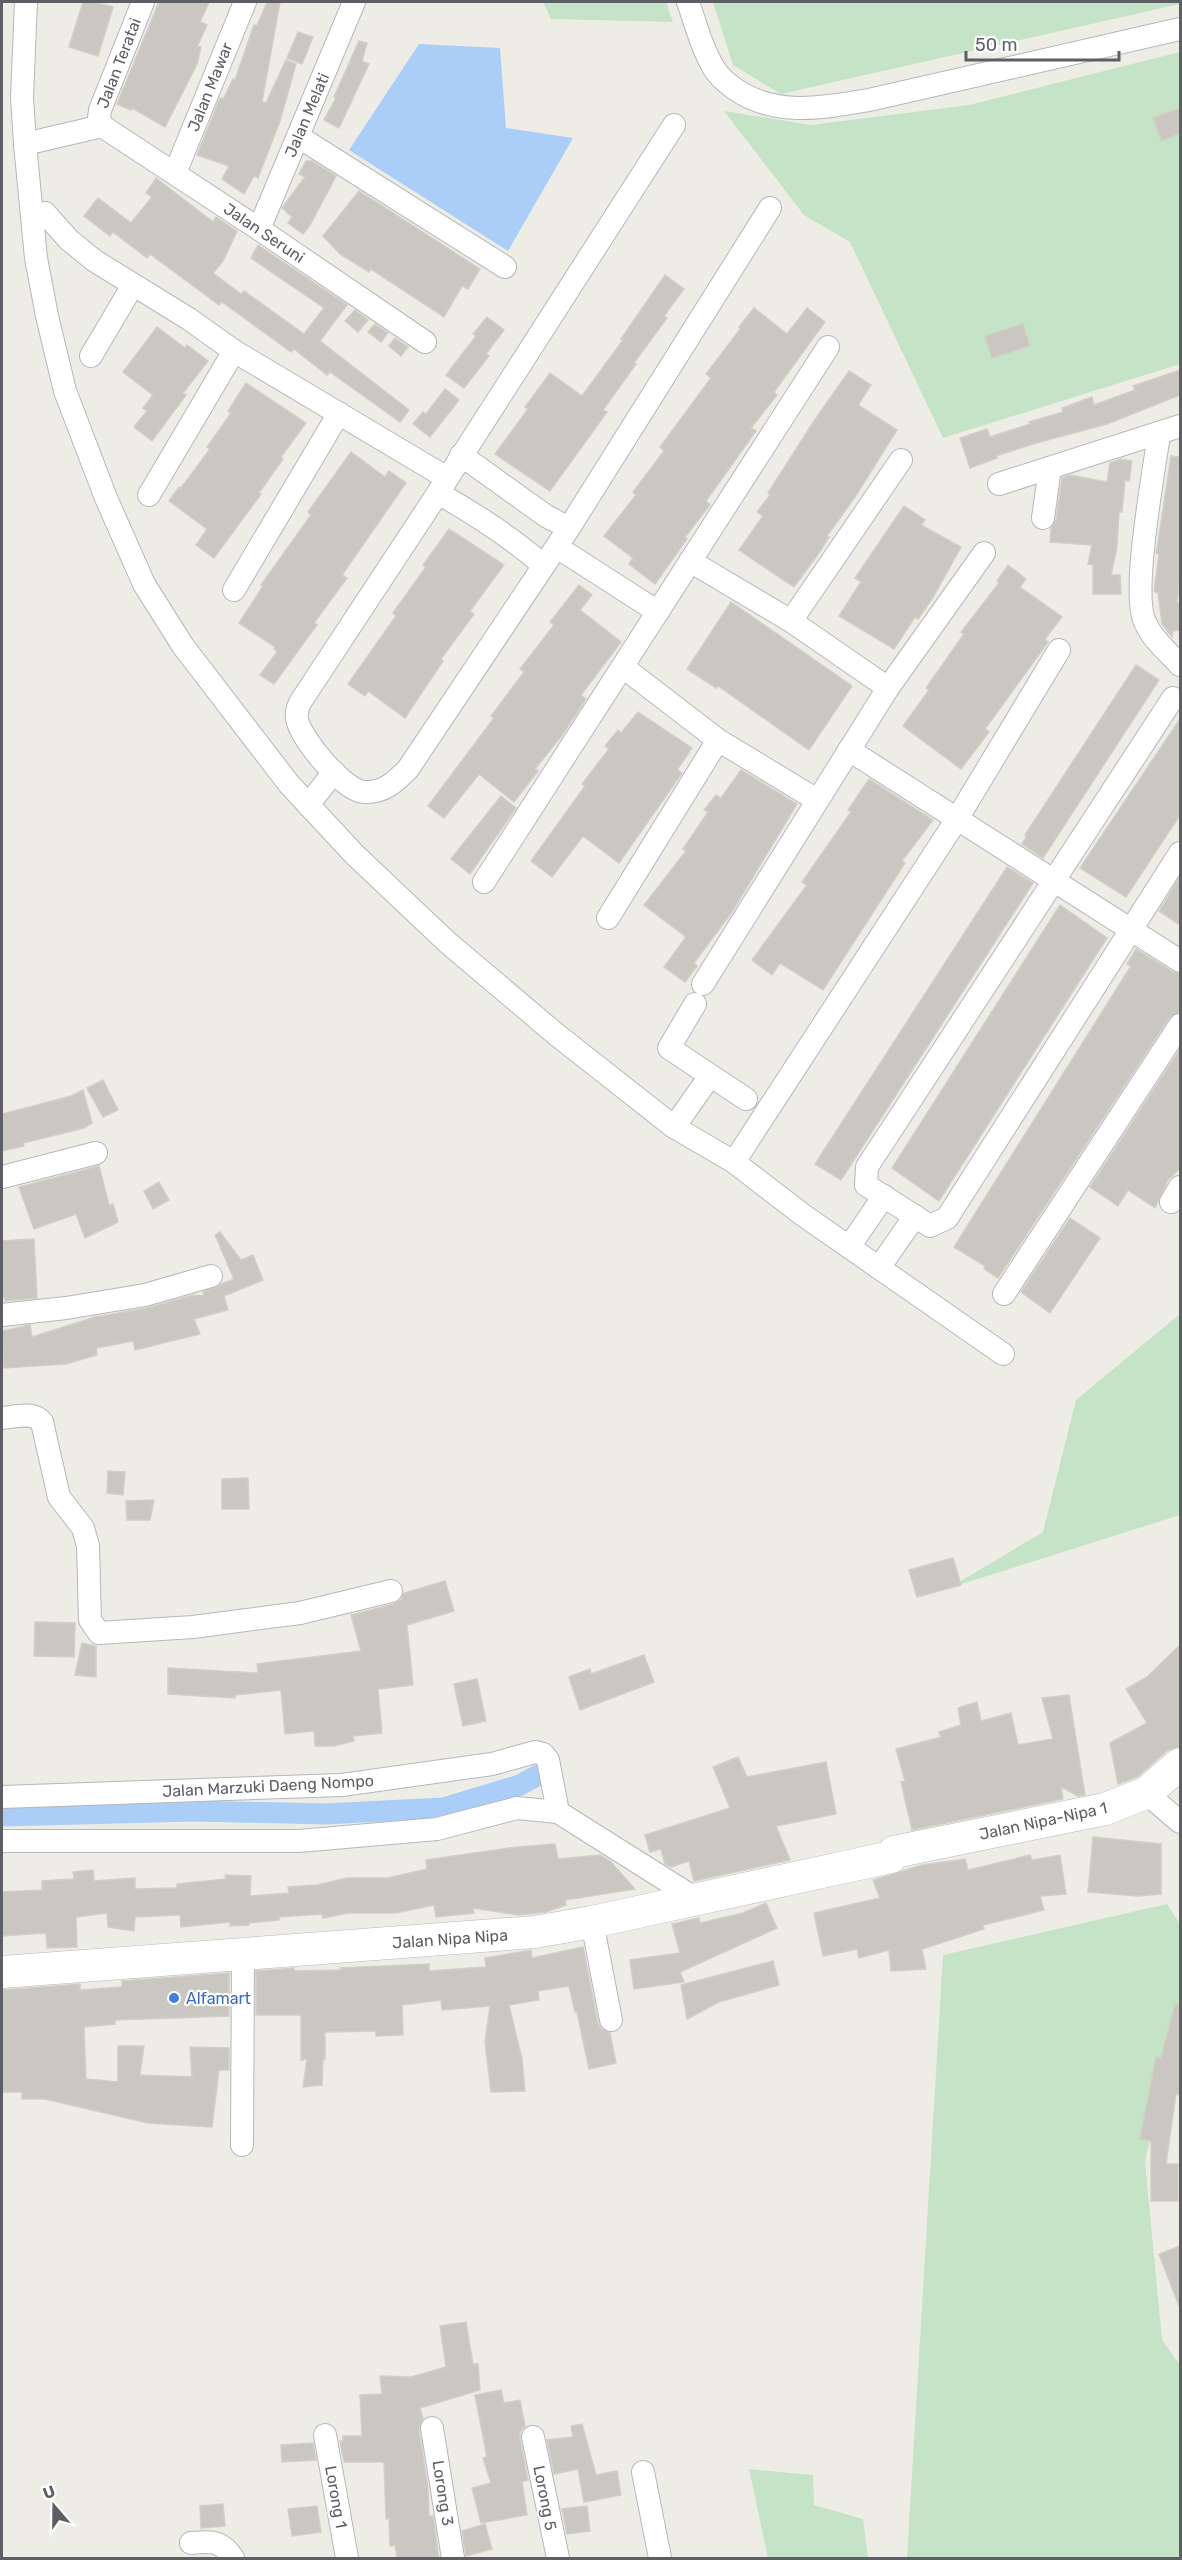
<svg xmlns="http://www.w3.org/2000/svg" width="1182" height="2560" font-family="Rubik,sans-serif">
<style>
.green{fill:#c4e3c7}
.water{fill:#abcef8}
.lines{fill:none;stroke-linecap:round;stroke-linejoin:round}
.canal{stroke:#abcef8;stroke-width:21}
.building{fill:#cac7c2;stroke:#d2cfc4;stroke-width:1.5}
.street-casing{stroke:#b5b7bb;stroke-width:24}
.secondary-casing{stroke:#b6b8be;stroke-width:33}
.street{stroke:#fff;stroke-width:22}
.secondary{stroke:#fff;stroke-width:32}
.shop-dot{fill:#3f7fe0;stroke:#fff;stroke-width:2}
.labels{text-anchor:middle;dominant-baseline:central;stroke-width:4.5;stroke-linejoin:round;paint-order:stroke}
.street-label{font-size:16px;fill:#5d5f64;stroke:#fff}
.shop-label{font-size:16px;fill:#366cbe;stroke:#fff;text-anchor:start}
</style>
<rect width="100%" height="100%" fill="#eeede5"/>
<g class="green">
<polygon points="543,2 666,2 673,22 551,19"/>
<polygon points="713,2 1180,2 1180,4 781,94 733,65"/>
<polygon points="1180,52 1180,364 943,438 850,242 804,215 724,111 811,125 969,105"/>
<polygon points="1180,1314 1180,1515 949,1588 1043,1532 1076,1400"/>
<polygon points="1167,1904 1180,1924 1180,2004 1145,2162 1162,2340 1180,2365 1180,2558 907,2558 943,1955"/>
<polygon points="749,2469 813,2475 814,2505 863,2519 868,2558 768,2558"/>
</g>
<polygon class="water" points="419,44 500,48 506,128 573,138 508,251 349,150"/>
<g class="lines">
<polyline class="canal" points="2,1816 195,1811 324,1814 443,1808 520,1785 538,1775"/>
</g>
<g class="building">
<polygon points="83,2 94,2 113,7 98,56 69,47"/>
<polygon points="159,2 209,2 200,22 207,25 197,47 201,47 197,64 165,127 132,108 131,110 117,104"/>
<polygon points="267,2 280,2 262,102 266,103 286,60 296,64 280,121 258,178 254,176 244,194 222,179 229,166 197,155 220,98 224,98 233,79 235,80 254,25 257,26"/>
<polygon points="298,32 313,37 302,64 287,58"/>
<polygon points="359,41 367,43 362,61 369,64 339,128 324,120 336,98 334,97"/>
<polygon points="1180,108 1180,133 1162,141 1153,118"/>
<polygon points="306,161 312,161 336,176 310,225 303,234 288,223 292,217 282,208 305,177 299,174"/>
<polygon points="156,178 213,222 216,217 237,231 223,261 213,273 241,294 244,291 304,334 324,308 251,258 258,245 347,305 320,341 409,410 400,422 330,372 327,375 294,349 291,352 222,302 219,305 150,254 147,258 113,232 110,236 84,216 98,198 131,223 152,197 146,193"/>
<polygon points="359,191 480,269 468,289 462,286 444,317 371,269 369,272 340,254 323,236"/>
<polygon points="665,275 684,289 664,316 667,318 634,363 636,364 603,410 607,412 550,491 495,454 528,409 525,407 550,373 582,396 623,340 621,339"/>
<polygon points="754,308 787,334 807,308 825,322 774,392 777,395 751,428 756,431 706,501 710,505 685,537 687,539 655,584 629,564 633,558 604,536 636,495 633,492 664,451 660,447 711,378 706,374 741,328 739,327"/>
<polygon points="355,310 368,320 358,332 345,321"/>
<polygon points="487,317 504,330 486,354 489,356 464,388 446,375 476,336 473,334"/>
<polygon points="375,324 388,333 381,342 368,332"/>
<polygon points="1023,324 1030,346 992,358 985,336"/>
<polygon points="157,327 185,348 187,345 208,361 183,393 186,395 152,441 134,427 147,411 143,408 153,395 123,372"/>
<polygon points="395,338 408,347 401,356 389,346"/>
<polygon points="1180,370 1180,395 1107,424 1033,444 996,456 997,458 970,468 960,438 987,429 990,437 1030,424 1029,422 1063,412 1062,408 1092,397 1094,405 1135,390 1133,386"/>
<polygon points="849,371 871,385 858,405 897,430 855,497 827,536 829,537 819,553 794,587 739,550 763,516 757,512 770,495 768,493 814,421"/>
<polygon points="246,383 306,423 281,457 283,459 259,493 261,494 214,558 196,545 207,529 169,501 179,487 181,488 210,449 207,447 231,413 228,411"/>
<polygon points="445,389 459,400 430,437 413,424 423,412 426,414"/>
<polygon points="351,452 385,477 389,471 406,483 342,575 347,578 314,623 317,625 274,684 260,675 277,652 274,649 275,647 239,623 263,586 261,585 311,515 308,512"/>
<polygon points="1171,456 1180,457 1180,574 1177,603 1180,603 1180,630 1173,631 1172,637 1162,624 1158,593 1154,591 1159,554 1156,553 1157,549"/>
<polygon points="1121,459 1132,461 1129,481 1125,480 1122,512 1119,512 1117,547 1111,575 1120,575 1121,594 1093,594 1093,565 1088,564 1092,545 1050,542 1051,528 1056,520 1062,478 1070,475 1107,482 1110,463"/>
<polygon points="904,506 925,520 921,525 961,547 932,599 918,619 915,617 894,649 839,616 861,582 855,578"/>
<polygon points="449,529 504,565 470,611 474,614 441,659 443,661 405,718 368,691 365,696 348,684 396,616 393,613 426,567 423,565"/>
<polygon points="1008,565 1026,579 1020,587 1062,617 1045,639 1048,642 985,729 989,732 961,769 903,726 929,690 926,688 964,634 961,632 999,583 997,581"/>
<polygon points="579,585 592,595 580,610 621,642 581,695 586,699 563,734 535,769 538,771 514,802 479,774 444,818 428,806 494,718 491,716 524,672 520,669 554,625 550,622"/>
<polygon points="731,602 852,686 809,750 718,686 716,688 687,669"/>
<polygon points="1136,665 1159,680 1043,858 1022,844 1027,836 1025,835"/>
<polygon points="638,712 692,748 677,770 682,773 619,863 583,836 552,877 531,861 585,786 582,784 609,749 605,746 618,730 621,733"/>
<polygon points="1180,719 1180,815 1126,897 1080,868"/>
<polygon points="741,770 797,804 732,912 694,963 697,966 685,982 664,967 686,937 644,905 686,851 683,849 708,812 704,810 716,795 721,798"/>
<polygon points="869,779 933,820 902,861 905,863 823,990 780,963 772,975 752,960 807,885 802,882 851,812 848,810"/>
<polygon points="501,796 516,808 470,874 451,859"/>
<polygon points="1007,867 1033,883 841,1180 815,1164"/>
<polygon points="1180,877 1180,925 1159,911"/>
<polygon points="1060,905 1107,938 939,1201 892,1168"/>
<polygon points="1136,949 1173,972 1180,974 1180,1012 1169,1018 998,1278 984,1269 985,1266 954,1247 1131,966 1127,964"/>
<polygon points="1180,1049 1180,1168 1168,1180 1155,1208 1128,1190 1118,1206 1090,1187"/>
<polygon points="103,1080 118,1110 103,1117 87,1088"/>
<polygon points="83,1090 92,1123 84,1128 23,1143 24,1146 2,1151 2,1114 71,1096"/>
<polygon points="99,1166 109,1205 113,1204 118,1222 85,1238 76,1214 34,1229 19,1187"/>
<polygon points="159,1182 169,1200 153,1209 144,1191"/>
<polygon points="1070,1218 1100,1238 1050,1313 1021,1292"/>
<polygon points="220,1232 241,1260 253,1255 263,1280 224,1296 228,1310 194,1319 200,1334 135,1350 133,1341 96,1348 97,1355 66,1364 4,1368 2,1331 30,1325 32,1337 95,1317 147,1308 193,1295 204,1296 203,1292 234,1279 215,1235"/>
<polygon points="34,1239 37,1298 5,1301 5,1298 2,1298 2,1241"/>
<polygon points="108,1471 125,1472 123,1495 107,1493"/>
<polygon points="248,1478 249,1509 222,1509 222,1479"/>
<polygon points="154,1500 150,1520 127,1520 126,1501"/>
<polygon points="953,1558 961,1585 917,1597 909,1570"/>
<polygon points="445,1581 454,1611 407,1625 413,1685 378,1689 382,1733 353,1736 354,1741 334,1746 315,1746 314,1731 285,1734 281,1690 235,1695 235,1698 168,1694 168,1668 258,1673 257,1664 361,1651 351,1615 394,1604 401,1600 404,1593"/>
<polygon points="35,1622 75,1623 74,1657 34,1656"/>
<polygon points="82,1643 96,1646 96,1677 75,1675"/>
<polygon points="1180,1645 1180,1747 1168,1750 1137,1777 1118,1784 1110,1743 1147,1723 1126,1689 1147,1677"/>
<polygon points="644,1655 654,1682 580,1710 569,1677 590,1669 591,1674"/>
<polygon points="477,1679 486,1721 463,1726 454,1684"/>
<polygon points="1069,1695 1085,1795 1078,1796 1061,1787 1063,1799 912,1830 901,1782 905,1781 896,1749 941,1737 939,1732 961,1725 958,1708 977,1702 981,1721 1011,1713 1018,1745 1053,1739 1042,1698"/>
<polygon points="738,1757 747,1777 826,1762 836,1814 776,1826 790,1860 694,1881 689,1861 671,1867 665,1864 661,1849 650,1852 645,1835 730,1808 713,1767"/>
<polygon points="1093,1837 1161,1844 1161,1894 1138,1896 1088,1892"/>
<polygon points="555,1844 558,1859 600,1855 610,1861 635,1889 565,1900 566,1905 546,1912 519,1915 473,1908 474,1913 436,1917 434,1905 396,1913 348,1913 323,1918 322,1914 279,1917 279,1920 249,1923 249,1925 230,1926 230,1922 181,1927 180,1915 135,1917 134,1931 108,1927 107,1913 76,1917 77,1947 47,1948 46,1933 2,1936 2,1892 42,1890 42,1881 74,1879 73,1872 93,1870 94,1881 135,1878 135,1889 177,1888 177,1884 226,1879 225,1875 251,1876 250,1896 289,1893 288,1887 317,1885 347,1878 388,1878 427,1869 426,1860 517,1847"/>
<polygon points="1030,1855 1032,1860 1060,1855 1066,1894 1040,1896 1044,1910 983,1925 984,1929 922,1949 926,1969 891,1971 889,1950 859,1958 857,1949 823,1956 814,1913 880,1898 873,1880 922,1865 965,1859 968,1870"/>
<polygon points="766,1903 777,1928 680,1972 684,1982 634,1989 630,1960 680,1953 672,1924 699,1918 700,1923 743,1913"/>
<polygon points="583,1947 598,2023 601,2029 610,2033 616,2063 589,2069 577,2012 575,2012 569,1986 538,1991 539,2000 509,2005 522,2059 525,2091 491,2092 485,2042 490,2006 442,2010 441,2000 402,2005 403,2035 376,2036 376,2031 325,2032 325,2059 323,2059 322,2085 303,2087 307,2059 301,2060 301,2015 256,2015 256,1971 294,1968 294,1971 341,1970 340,1968 429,1964 429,1971 486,1967 485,1958 531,1950 532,1958"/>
<polygon points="773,1961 779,1985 719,2002 687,2019 681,1985"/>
<polygon points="229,1973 229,2016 115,2020 115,2024 84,2027 86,2079 118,2082 118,2046 144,2046 140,2075 192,2077 190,2047 229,2048 229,2070 219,2070 212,2127 148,2123 45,2099 22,2099 22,2092 2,2092 2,1990 80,1984 80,1990 122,1987 122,1981"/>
<polygon points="1175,2004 1180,2005 1180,2086 1179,2095 1176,2094 1166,2164 1178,2164 1178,2201 1151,2201 1151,2141 1140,2139 1156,2057 1161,2058"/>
<polygon points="1180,2246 1180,2305 1179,2306 1159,2254"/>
<polygon points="466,2322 473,2364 478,2364 480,2390 420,2408 423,2419 419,2430 428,2488 429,2516 433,2516 439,2559 397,2559 395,2545 390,2546 389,2518 386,2519 384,2462 344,2462 340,2441 343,2441 343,2436 362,2436 360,2395 382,2394 380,2376 411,2377 446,2367 440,2326"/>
<polygon points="501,2390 504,2403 520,2400 525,2426 520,2432 520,2439 528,2480 522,2482 527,2515 481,2523 472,2488 491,2483 483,2458 487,2457 475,2395"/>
<polygon points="582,2424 596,2475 617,2471 621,2495 584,2502 578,2469 554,2474 547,2440 573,2437 571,2426"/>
<polygon points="313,2443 316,2460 282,2462 281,2445"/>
<polygon points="223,2504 225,2526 201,2528 200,2506"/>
<polygon points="317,2506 321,2532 292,2536 288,2509"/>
<polygon points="587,2506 590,2531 567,2534 562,2509"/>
<polygon points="485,2524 492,2549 466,2556 462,2531"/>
</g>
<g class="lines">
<defs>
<g id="street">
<polyline points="26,2 22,98 25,144 36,258 47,316 65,391 106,498 144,584 183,646 289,784 354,854 447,942 557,1035 674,1127 734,1162 803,1215 1003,1354"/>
<path d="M688,2C696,25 702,49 715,70C720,78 728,84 735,89C775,117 823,108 869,100L1180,29"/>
<path d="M674,125L438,493L301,701C298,706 296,712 297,719C300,738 344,791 364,792C384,793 395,782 408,769L569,528L770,208"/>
<polyline points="102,126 259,229 425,342"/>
<polyline points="102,126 99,118 100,110 143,2"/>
<polyline points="299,137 505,267"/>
<polyline points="25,144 102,126"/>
<polyline points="175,173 245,2"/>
<polyline points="45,213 69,240 95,261 189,319 234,351 447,478"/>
<polyline points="259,229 354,2"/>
<polyline points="91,356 133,285"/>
<path d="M1159,434C1154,472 1131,593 1145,622C1152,639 1168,652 1180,665"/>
<polyline points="461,455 546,516 569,528"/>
<polyline points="999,484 1180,426"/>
<path d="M438,493C475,514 511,537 543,565"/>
<polyline points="149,495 234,351"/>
<polyline points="1043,518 1050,468"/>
<polyline points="557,547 658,612"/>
<polyline points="690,561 791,621 888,688"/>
<polyline points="234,590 339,413"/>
<polyline points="791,621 901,460"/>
<polyline points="623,667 718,740 817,800"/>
<polyline points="1173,698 867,1167 866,1185 930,1226 947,1218 1180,853"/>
<polyline points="849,750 1180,961"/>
<polyline points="308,805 334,772"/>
<polyline points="484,882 828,347"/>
<polyline points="608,918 718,740"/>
<polyline points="703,984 888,688 984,553"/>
<polyline points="695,1004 669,1048 746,1099"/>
<polyline points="674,1127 710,1076"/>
<polyline points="734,1162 957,819 1059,650"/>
<polyline points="2,1177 96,1153"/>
<polyline points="1171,1202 1180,1187"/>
<polyline points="849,1247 884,1196"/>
<polyline points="879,1268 915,1216"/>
<polyline points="1004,1294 1180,1025"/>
<polyline points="2,1315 66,1308 145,1295 211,1276"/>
<path d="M2,1418C15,1417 33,1411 42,1422L59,1497L83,1528L88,1546L90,1620L99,1633L193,1627L300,1613L391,1591"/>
<polyline points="1146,1793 1180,1822"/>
<polyline points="2,1797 342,1785 492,1764 535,1752 543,1754 548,1760 558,1812"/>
<polyline points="2,1841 299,1841 437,1829 517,1808 558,1812 696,1899"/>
<polyline points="592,1922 611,2020"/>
<polyline points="242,2145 243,1954"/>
<polyline points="432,2428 453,2558"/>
<polyline points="325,2435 347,2558"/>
<polyline points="533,2437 558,2558"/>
<polyline points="643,2472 660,2558"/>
<path d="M191,2543C211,2541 221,2540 233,2558"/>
</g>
<polyline id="secondary" points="2,1972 535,1932 592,1922 891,1857 894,1852 1105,1809 1146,1793 1180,1764"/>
</defs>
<use href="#street" class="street-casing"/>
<use href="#secondary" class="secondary-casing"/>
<use href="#street" class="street"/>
<use href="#secondary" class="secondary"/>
</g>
<circle class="shop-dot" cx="174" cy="1998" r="6"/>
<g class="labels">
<g class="street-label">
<text transform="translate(119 63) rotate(-69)">Jalan Teratai</text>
<text transform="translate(210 87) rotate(-68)">Jalan Mawar</text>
<text transform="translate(307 115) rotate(-67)">Jalan Melati</text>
<text transform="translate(264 233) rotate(34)">Jalan Seruni</text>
<text transform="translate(268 1786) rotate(-3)">Jalan Marzuki Daeng Nompo</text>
<text transform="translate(1043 1821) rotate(-12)">Jalan Nipa-Nipa 1</text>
<text transform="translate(450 1939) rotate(-4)">Jalan Nipa Nipa</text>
<text transform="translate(443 2493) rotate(81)">Lorong 3</text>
<text transform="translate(336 2497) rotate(80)">Lorong 1</text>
<text transform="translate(545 2498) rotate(79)">Lorong 5</text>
</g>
<g class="shop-label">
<text x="186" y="1998">Alfamart</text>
</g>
</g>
<rect width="1182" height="2560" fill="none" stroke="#5d5f64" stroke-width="6"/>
<g transform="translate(54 2506) rotate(340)" stroke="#ffffff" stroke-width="4.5" paint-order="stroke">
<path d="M0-4.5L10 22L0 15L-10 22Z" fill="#5d5f64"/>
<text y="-9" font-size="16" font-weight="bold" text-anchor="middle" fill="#5d5f64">U</text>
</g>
<path d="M966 51v9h153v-9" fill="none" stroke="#5d5f64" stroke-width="3"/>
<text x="975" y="51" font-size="18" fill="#5d5f64" stroke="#ffffff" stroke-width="4.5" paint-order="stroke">50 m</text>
</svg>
